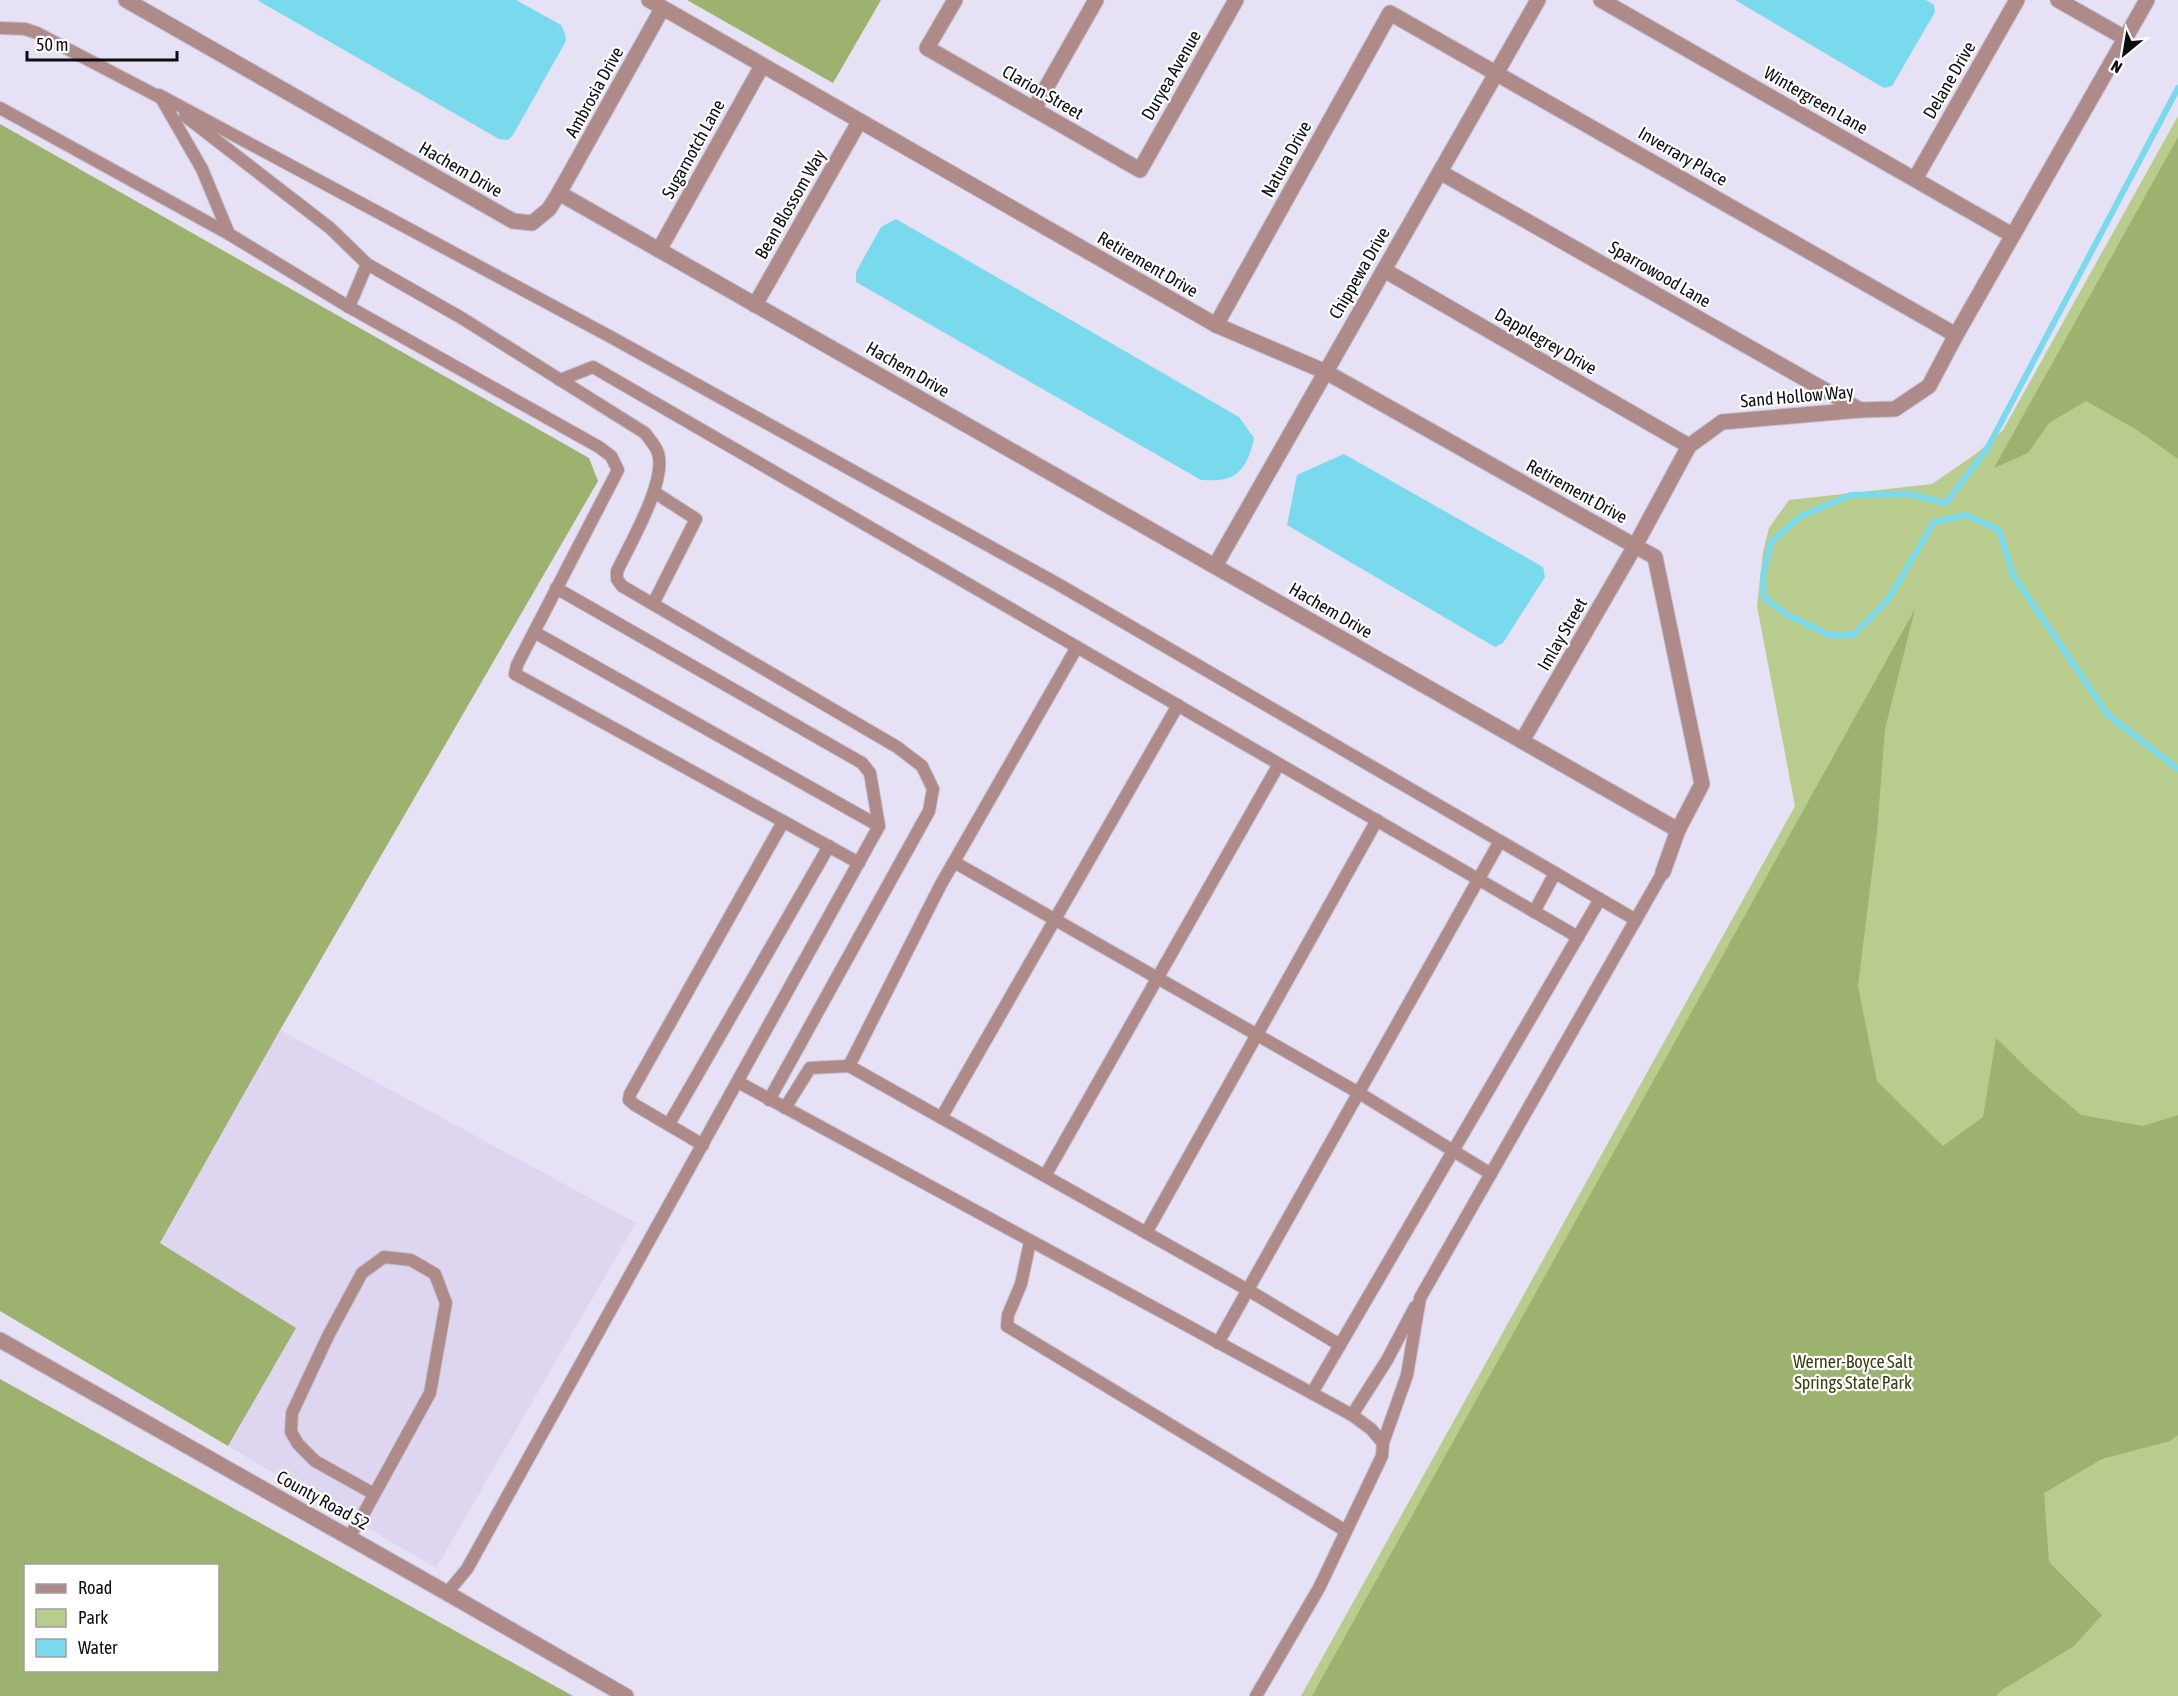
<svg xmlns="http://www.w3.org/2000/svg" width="2178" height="1696" font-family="'Asap Condensed',sans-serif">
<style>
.built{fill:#ded6f1}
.green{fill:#b8cd8d}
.forest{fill:#9cb26e;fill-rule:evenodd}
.water{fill:#79daee}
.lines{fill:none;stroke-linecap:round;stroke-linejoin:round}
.stream{stroke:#79daee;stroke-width:6}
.service-casing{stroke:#c3bfd1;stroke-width:14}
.minor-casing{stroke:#c3bfd1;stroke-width:17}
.service{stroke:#ae8b88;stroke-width:12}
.minor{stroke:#ae8b88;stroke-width:15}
.labels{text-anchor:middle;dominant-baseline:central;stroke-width:4.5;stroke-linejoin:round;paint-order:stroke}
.street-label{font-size:18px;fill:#0e0c13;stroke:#fff}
.park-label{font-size:18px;fill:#34410e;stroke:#fff}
</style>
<rect width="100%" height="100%" fill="#e6e1f5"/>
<polygon class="built" points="280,1030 636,1223 436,1568 228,1446 296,1328 160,1244"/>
<polygon class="green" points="2178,116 2178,1696 1301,1696 1795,806 1757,606 1763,552 1769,528 1789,500 1932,484 1977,453 2003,430"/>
<g class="forest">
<polygon points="687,0 881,0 833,83"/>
<polygon points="0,124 589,458 598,481 280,1030 160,1243 296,1328 228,1446 0,1311"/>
<polygon points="2178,137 2178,459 2137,430 2086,401 2049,423 2028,453 1994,468"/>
<polygon points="1915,609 1885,729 1877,832 1858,986 1877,1081 1943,1146 1983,1117 1996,1038 2032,1073 2081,1115 2143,1126 2178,1115 2178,1435 2170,1441 2102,1459 2044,1493 2049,1562 2102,1615 2074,1646 2002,1690 1996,1696 1312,1696"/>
<path d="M0,1379L573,1696H0ZM26,1566H218V1670H26Z"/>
</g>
<g class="water">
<polygon points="257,0 516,0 561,25 565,34 566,41 513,135 508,140 499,139"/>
<polygon points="1735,0 1926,0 1934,5 1935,12 1892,86 1884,88"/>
<path d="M896,219L1239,417L1254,438C1251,454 1244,475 1225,479C1218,481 1209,480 1201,480L856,282V272L881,227Z"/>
<polygon points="1344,454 1543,567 1545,577 1503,643 1495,647 1287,525 1297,475"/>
</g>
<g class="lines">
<polyline class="stream" points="2178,88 1987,449 1946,503 1909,494 1851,495 1801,516 1771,542 1763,577 1764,598 1786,614 1829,635 1853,635 1888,600 1934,522 1966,515 1999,530 2013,575 2108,715 2178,769"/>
<defs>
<g id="service">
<polyline points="0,28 25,29 37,33 165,100"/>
<polyline points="159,95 609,336 1056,583 1636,920"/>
<polyline points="160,96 202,169 229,234"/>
<polyline points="0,108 229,234 349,307 599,447 611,456 618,470 534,632 879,826 467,1569 447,1593"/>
<polyline points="185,116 330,228 367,264 349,307"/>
<path d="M367,264L460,317L645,433C649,439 656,446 658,453C667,481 630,544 617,571V579L622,586L897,747L922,766L933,789L929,811L769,1100"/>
<polyline points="560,380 593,367 1578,937"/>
<polyline points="556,588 862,763 870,773 879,826"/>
<polyline points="653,604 696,519 654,492"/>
<polyline points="534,632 517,665 515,674 859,863"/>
<polyline points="954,862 1359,1093 1491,1174"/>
<polyline points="1534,912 1555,873"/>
<polyline points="849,1066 940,886 1077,647"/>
<polyline points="738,1082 1352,1415 1371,1429 1383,1443 1382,1456 1319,1588 1256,1696"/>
<polyline points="785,1108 810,1068 849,1066 1248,1290 1340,1345"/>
<polyline points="941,1118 1178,705"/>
<polyline points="669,1124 829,846"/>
<polyline points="703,1145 635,1105 629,1100 630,1094 783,822"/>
<polyline points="1045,1176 1279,764"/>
<polyline points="1146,1233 1377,820"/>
<polyline points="1030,1242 1021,1284 1008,1315 1007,1326 1346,1531"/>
<polyline points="1218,1343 1500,841"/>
<polyline points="1312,1393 1600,899"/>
<polyline points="1352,1415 1387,1360 1415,1307"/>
<polyline points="1383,1443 1407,1375 1420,1298 1663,872"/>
<polyline points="349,1537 364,1513 430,1393 446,1303 435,1274 411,1260 384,1257 362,1273 328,1336 292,1413 291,1432 298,1444 315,1461 374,1494"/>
</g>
<g id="minor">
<polyline points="126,0 513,221 532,223 549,209 559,193 662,9"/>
<polyline points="649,0 1216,325 1326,372 1635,546 1522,741"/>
<polyline points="955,0 927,48 1140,170 1236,0"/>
<polyline points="1601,0 2012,235"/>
<polyline points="2058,0 2125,38"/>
<polyline points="1034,109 1096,0"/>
<polyline points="1440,172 1860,410"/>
<polyline points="1915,179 2017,0"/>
<polyline points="559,193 1678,830"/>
<polyline points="659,250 762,66"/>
<polyline points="1384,270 1689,446"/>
<polyline points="755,305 859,122"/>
<polyline points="1216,325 1390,13 1956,335"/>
<polyline points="1215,566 1538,0"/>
<polyline points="1663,872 1678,830 1702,784 1655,557 1635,546 1689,446 1722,422 1860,410 1895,409 1929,386 1956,335 2147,0"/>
<polyline points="0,1340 447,1593 626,1696"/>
</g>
</defs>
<use href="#service" class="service-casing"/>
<use href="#minor" class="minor-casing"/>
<use href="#service" class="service"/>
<use href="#minor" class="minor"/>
</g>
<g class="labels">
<g class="street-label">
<text transform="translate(1171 75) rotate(-60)">Duryea Avenue</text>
<text transform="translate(1949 80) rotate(-60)">Delane Drive</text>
<text transform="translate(594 92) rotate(-61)">Ambrosia Drive</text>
<text transform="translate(1043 92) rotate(30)">Clarion Street</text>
<text transform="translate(1816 100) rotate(30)">Wintergreen Lane</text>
<text transform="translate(693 149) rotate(-61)">Sugarnotch Lane</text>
<text transform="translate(1683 156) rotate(30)">Inverrary Place</text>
<text transform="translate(1286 159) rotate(-61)">Natura Drive</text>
<text transform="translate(461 169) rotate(30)">Hachem Drive</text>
<text transform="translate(790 204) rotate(-60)">Bean Blossom Way</text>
<text transform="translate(1148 264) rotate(30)">Retirement Drive</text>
<text transform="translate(1359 273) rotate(-60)">Chippewa Drive</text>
<text transform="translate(1660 274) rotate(30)">Sparrowood Lane</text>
<text transform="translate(1546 341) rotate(30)">Dapplegrey Drive</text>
<text transform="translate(908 369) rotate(30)">Hachem Drive</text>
<text transform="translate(1797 396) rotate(-5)">Sand Hollow Way</text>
<text transform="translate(1577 491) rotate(29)">Retirement Drive</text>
<text transform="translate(1331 610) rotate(30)">Hachem Drive</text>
<text transform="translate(1562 634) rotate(-60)">Imlay Street</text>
<text transform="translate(323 1500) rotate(29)">County Road 52</text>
</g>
<g class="park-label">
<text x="1853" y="1361">Werner-Boyce Salt<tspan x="1853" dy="21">Springs State Park</tspan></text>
</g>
</g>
<rect x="24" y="1564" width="195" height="108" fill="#ffffff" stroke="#9f9ea1" stroke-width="1.5"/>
<rect x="36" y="1584" width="30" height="9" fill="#ae8b88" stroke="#9f9ea1" stroke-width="1.5"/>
<text x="78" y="1594" font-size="18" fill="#0e0c13">Road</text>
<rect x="36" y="1609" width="30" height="18" fill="#b8cd8d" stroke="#9f9ea1" stroke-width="1.5"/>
<text x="78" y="1624" font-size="18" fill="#0e0c13">Park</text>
<rect x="36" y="1639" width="30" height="18" fill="#79daee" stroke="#9f9ea1" stroke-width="1.5"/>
<text x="78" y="1654" font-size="18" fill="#0e0c13">Water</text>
<g transform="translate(2124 54) rotate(210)" stroke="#ffffff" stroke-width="4.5" paint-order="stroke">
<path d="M0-4.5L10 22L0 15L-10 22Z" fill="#0e0c13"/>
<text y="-9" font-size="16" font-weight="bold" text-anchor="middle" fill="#0e0c13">N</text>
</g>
<path d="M27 51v9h150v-9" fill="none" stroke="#0e0c13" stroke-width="3"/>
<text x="36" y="51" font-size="18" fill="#0e0c13" stroke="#ffffff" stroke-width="4.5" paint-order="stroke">50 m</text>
</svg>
